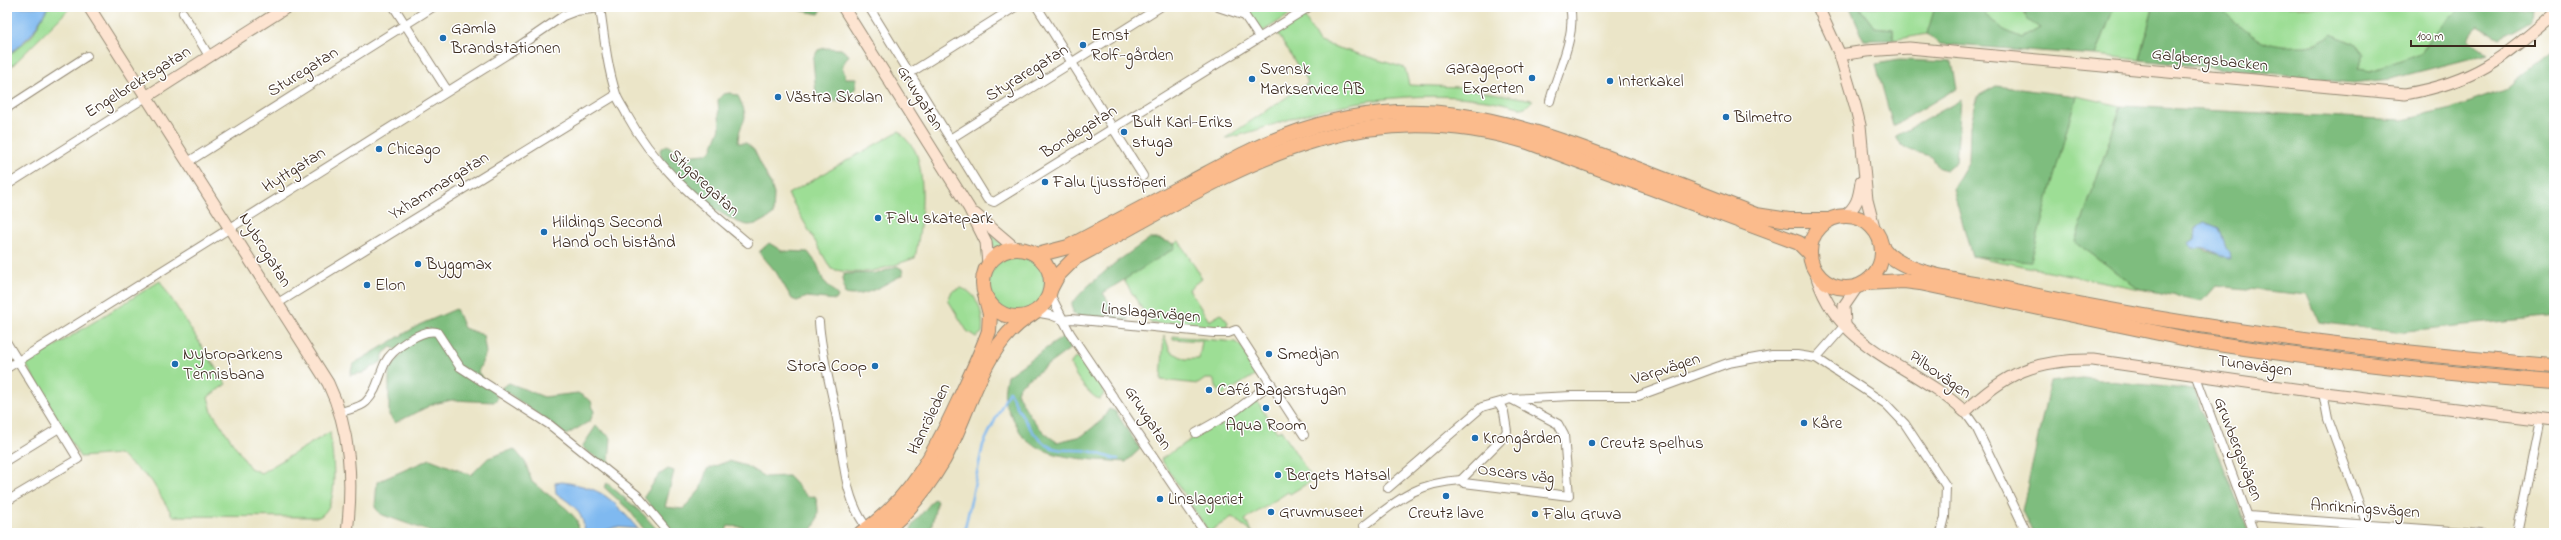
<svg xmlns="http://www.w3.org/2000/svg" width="2561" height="540" font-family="'Indie Flower',sans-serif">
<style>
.green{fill:#9dde95;stroke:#6c845a}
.forest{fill:#7ebd7e;stroke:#5c744e;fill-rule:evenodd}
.water{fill:#7fb9f0;stroke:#5d7287}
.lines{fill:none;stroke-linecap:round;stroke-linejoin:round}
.stream{stroke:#7fb9f0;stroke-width:2.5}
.street-casing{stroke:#938873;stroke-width:10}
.secondary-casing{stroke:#938873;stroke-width:13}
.highway-casing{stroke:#938873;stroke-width:16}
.street{stroke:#fff;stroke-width:8}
.secondary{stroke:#fde4d1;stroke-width:11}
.highway{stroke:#fbbb8c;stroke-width:14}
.poi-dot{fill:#1f6fb2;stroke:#fff;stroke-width:1.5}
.labels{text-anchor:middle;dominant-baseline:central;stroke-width:3;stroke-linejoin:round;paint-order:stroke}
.poi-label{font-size:17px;fill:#3b2a1e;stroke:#fff;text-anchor:start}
.street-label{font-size:17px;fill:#3b2a1e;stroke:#fff}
</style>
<rect width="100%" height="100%" fill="#fff"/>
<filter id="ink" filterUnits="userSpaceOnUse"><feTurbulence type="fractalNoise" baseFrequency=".025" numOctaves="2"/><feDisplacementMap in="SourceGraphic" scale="8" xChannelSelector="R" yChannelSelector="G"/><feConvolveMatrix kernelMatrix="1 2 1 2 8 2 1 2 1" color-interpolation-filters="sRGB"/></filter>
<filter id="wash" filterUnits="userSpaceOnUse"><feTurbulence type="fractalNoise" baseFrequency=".012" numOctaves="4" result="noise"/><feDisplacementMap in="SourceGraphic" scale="16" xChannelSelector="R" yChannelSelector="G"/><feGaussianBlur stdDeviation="0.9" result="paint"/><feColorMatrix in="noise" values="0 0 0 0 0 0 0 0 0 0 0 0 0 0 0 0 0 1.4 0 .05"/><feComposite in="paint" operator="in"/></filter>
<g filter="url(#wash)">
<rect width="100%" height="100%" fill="#ebe5c8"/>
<g class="green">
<polygon points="48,7 71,7 7,71 7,57 32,36"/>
<polygon points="1243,7 1302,7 1260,33"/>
<polygon points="1859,7 1934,7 1935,8 1927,34 1893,40 1893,29 1874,27"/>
<polygon points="1994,7 2022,7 2024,14 2040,28 2022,38 2004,30 1984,14"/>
<polygon points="2114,7 2153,7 2140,60 2096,55"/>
<path d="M2225,7H2461L2433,35L2420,53L2371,71L2358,69L2364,55L2355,44L2331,34C2317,46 2313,46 2295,47C2261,48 2248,33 2223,12Z"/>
<path d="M1298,16H1304L1319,42L1405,68L1409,85L1459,87L1533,100L1527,106L1522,108C1460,89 1376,95 1314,112C1283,120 1256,132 1224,139L1308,83L1278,34Z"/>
<polygon points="2076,96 2121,106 2075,242 2140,289 1972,256 2031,260"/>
<path d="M899,131C904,138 913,145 916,153C927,182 921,229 915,258C881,269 867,277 831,269L788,194Z"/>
<polygon points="987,233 1004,245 995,249"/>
<polygon points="1179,241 1202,278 1189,289 1209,321 1221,314 1228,322 1226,328 1212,329 1151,323 1125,282 1124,278 1175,248 1174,244"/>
<circle cx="1017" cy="284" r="28"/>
<path d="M160,281L226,384L208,397L212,412L250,468L261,473L330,432C332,454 342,505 319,517L173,516L151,480L119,454L80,457L26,364Z"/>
<path d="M960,288C979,292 984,316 982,333L976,337L967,331L948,300L952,291Z"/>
<polygon points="1164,335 1170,351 1185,359 1199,359 1202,341 1173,339 1173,336 1235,342 1241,346 1258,373 1221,396 1213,379 1205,379 1198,384 1161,380"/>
<path d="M1075,358L1084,360L1093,378L1102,387L1104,394L1100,399C1092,399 1070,371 1071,363Z"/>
<polygon points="1255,398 1277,432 1281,430 1313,480 1290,494 1288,492 1245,520 1253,533 1232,517 1209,532 1161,459"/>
</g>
<g class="forest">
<polygon points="797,7 819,7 821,11 819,14 799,10"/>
<polygon points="1850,7 1859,7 1874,27 1893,29 1893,40 1864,40"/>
<polygon points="1935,7 1994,7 1984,14 2004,30 2022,38 2040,28 2029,21 2022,7 2114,7 2096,55 1940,44 1927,34"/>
<path d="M2153,7H2225L2224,12C2250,34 2261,48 2297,46C2315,46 2317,46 2331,34L2355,44L2364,55L2358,69L2371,71L2420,53L2433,35L2461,7H2532L2531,20L2499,38L2477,26L2468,39L2488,54L2390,79L2352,83L2140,60Z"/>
<path d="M825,48L841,49L849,55L842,66L846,78H857L855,90C842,102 831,106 816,94L813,59L818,50Z"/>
<path d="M2554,50V316L2396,332L2319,322L2307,295L2216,286L2203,301L2140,289L2075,242L2121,106L2403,120L2451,109L2504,90ZM2204,222L2219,228L2226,248L2224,256L2220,253L2206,251L2189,243L2195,239L2196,228Z"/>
<polygon points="1899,60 1952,62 1957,88 1893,126 1876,64"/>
<polygon points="1996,86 2076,96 2031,261 1972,256 1953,189 1969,162 1970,126 1978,96"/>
<path d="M730,93L738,96C753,126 739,116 738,143H746L754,150L771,185L774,194L773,215C766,220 757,225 748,225C726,223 659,171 660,150L667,145L684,156L705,154L711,151L720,128L718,100L723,94Z"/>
<path d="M1961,100L1956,162L1947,170L1939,168L1932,157C1918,151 1902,152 1896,136Z"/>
<polygon points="1149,239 1160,239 1174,244 1175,248 1103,293 1119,318 1127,317 1128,321 1077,316 1073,313 1072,303 1087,287 1115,263"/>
<polygon points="769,243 782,251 808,252 817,264 823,280 838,296 836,300 807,297 797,301 792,299 776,272 759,252"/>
<path d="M897,266L902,269L903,275C885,283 865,299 845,294L842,278L844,274L879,273Z"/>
<polygon points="456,309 464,328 483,335 486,353 478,372 498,398 494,402 452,400 433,404 395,423 389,415 389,371 402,353 391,347 384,353 381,362 363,373 350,375 353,364 419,325"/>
<path d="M1064,336L1071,348L1019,386L1017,393C1028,413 1037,430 1057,442L1082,436L1102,420L1109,409L1115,411L1140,449L1126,462C1093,459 1054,461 1026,440C1021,436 1018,427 1015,422C1004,404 1002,396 1007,376Z"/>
<polygon points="2082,378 2194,390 2249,533 2033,533 2022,511 2050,382"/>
<polygon points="509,383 544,397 578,393 591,401 594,412 590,421 566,435 501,388"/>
<polygon points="596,426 611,438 609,461 616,473 582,447"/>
<polygon points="514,449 525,462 532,482 567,509 577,520 578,533 434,533 380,514 375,507 377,482 430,459 471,475 488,458"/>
<path d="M729,461L746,466L765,477L788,476L808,497L815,496C820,509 819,521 810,533H748L743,527L728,526L725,533H673L644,497L659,475L668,469L674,471L665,507L683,509L700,490L707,469Z"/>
<polygon points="607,483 643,514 660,533 647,533 629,510 604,487"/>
<polygon points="934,499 937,501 930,533 910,533 913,524"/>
</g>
<g class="water">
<polygon points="13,7 48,7 31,35 7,56 7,11"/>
<path d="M2204,222L2219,228L2226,248L2230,252L2231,260C2220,254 2206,246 2193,249L2189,243L2195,239L2196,228Z"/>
<path d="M562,482C604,488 612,499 638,529L616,527L597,533H585C583,511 573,505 556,493L555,483Z"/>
</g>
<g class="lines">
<path class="stream" d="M964,533L983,445L1009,391C1018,408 1035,446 1057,449C1067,451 1078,449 1088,451C1098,452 1107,458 1118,459"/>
</g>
</g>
<g filter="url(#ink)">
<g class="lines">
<defs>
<g id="street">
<polyline points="394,7 447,90"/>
<path d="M600,7C604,36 607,66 616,94C618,101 624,108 627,115C656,169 702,204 748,243"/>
<polyline points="869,7 987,199 994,202 1309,7"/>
<polyline points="1037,7 1143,176"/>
<polyline points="1218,7 1245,16"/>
<polyline points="1239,7 1259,37"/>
<polyline points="183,13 209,56"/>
<polyline points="910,73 1015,7"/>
<path d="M1550,101C1557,72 1577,36 1570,7"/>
<polyline points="7,108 87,56"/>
<polyline points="950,139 1160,7"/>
<polyline points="188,162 433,7"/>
<polyline points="7,185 146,97"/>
<polyline points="1050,294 1070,333 1205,533"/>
<polyline points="278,303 616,95"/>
<polyline points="1035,312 1051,315 1063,320"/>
<polyline points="1063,320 1071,319 1214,333 1228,333 1236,330 1304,435"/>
<path d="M819,322C821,352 829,379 835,409C844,448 841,496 868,529"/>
<polyline points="7,343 78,459 7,501"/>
<polyline points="1816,358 1845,325"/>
<polyline points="7,368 506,55 563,16 576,11 600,8"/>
<polyline points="2195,374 2254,533"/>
<polyline points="2323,393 2328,419 2370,533"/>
<path d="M341,412C349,409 360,408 366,402C377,391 379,376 385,363C392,349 422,328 437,332L460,367L550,425L637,495L669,533"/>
<polyline points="1965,412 1977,429 2027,533"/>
<polyline points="1196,433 1235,411 1271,383"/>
<polyline points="7,460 59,428"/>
<polyline points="1461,480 1464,483 1569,496 1564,435 1558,424 1511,399"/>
<polyline points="1461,480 1500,441 1507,431 1504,412 1499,403"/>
<polyline points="1388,488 1482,407 1511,399 1572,396 1638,396 1728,363 1772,355 1797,355 1816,358 1886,404 1905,424 1946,486 1945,517 1941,533"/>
<polyline points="2248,516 2480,533"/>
<path d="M1364,526C1398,500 1415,483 1461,480"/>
<polyline points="2517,533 2540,420"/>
</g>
<g id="secondary">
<path d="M89,7L328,383C351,431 353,481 347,533"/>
<polyline points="843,7 969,208 986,242 988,264"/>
<polyline points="1818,7 1840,55 1855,105 1860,125 1867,200 1874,227"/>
<path d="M1840,55L1866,51L1909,48L2405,94C2475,82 2502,59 2554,14"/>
<polyline points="146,97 287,7"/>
<polyline points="975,214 1016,249"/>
<path d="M1844,216C1857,207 1859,197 1861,182"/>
<path d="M1815,270C1834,350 1912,362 1965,412C2005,373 2036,359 2093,360L2316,392L2554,421"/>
<polyline points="1845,325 1844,306 1857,287"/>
</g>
<g id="highway">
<circle cx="1846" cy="252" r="36"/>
<path d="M1883,248C1900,275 1970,281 2001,288C2183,328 2368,351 2554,366"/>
<circle cx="1017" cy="283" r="34"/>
<path d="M1037,255L1068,247C1108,226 1148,205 1189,183C1221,166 1254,147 1288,135C1412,89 1505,118 1622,163C1666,180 1711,197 1756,215L1789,220H1828"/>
<path d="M1866,283L1904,281L1920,283L2192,340C2312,359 2433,373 2554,382"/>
<path d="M1051,288L1058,275L1075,258C1230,175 1343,88 1528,142L1799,243L1810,254"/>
<path d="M861,533C911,500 936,450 960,398C970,376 981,354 989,331L990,314L986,299"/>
<path d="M882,533C907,514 927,488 943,461C970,413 981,344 1032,314"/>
</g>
</defs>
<use href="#street" class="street-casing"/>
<use href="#secondary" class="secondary-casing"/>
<use href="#highway" class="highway-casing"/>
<use href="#street" class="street"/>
<use href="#secondary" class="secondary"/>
<use href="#highway" class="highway"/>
</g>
</g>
<g class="poi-dot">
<circle cx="443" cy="38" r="4"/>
<circle cx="1083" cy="45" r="4"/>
<circle cx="1532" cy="78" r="4"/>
<circle cx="1252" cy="79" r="4"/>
<circle cx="1610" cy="81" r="4"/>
<circle cx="778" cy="97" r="4"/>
<circle cx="1726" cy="117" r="4"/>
<circle cx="1124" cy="132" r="4"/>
<circle cx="379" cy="149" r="4"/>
<circle cx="1045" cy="182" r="4"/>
<circle cx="878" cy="218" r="4"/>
<circle cx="544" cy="232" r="4"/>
<circle cx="418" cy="264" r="4"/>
<circle cx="367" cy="285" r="4"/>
<circle cx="1269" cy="354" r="4"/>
<circle cx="175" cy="364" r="4"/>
<circle cx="875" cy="366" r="4"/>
<circle cx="1209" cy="390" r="4"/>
<circle cx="1266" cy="408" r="4"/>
<circle cx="1804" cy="423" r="4"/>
<circle cx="1475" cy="438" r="4"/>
<circle cx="1592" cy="443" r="4"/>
<circle cx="1278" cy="475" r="4"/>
<circle cx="1446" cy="496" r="4"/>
<circle cx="1160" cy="499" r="4"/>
<circle cx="1271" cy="512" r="4"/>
<circle cx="1535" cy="514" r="4"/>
</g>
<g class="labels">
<g class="poi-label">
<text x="451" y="28">Gamla<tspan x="451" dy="20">Brandstationen</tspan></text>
<text x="1091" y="35">Ernst<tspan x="1091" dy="20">Rolf-gården</tspan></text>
<text x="1524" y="68" text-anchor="end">Garageport<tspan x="1524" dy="20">Experten</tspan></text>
<text x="1260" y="69">Svensk<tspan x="1260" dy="20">Markservice AB</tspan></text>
<text x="1618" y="81">Interkakel</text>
<text x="786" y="97">Västra Skolan</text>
<text x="1734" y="117">Bilmetro</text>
<text x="1132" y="122">Bult Karl-Eriks<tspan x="1132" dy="20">stuga</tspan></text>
<text x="387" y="149">Chicago</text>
<text x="1053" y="182">Falu Ljusstöperi</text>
<text x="886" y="218">Falu skatepark</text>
<text x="552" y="222">Hildings Second<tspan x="552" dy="20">Hand och bistånd</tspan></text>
<text x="426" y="264">Byggmax</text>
<text x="375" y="285">Elon</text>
<text x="183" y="354">Nybroparkens<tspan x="183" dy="20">Tennisbana</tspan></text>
<text x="1277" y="354">Smedjan</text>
<text x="867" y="366" text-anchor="end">Stora Coop</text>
<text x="1217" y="390">Café Bagarstugan</text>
<text x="1812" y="423">Kåre</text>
<text x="1266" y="425" text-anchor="middle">Aqua Room</text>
<text x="1483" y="438">Krongården</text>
<text x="1600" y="443">Creutz spelhus</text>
<text x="1286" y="475">Bergets Matsal</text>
<text x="1168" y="499">Linslageriet</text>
<text x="1279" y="512">Gruvmuseet</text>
<text x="1446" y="513" text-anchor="middle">Creutz lave</text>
<text x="1543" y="514">Falu Gruva</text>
</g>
<g class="street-label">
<text transform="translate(2210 60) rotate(6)">Galgbergsbacken</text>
<text transform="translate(303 72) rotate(-32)">Sturegatan</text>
<text transform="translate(1027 73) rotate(-32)">Styraregatan</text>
<text transform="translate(138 82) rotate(-32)">Engelbrektsgatan</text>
<text transform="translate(920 98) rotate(58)">Gruvgatan</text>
<text transform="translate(1079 132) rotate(-32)">Bondegatan</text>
<text transform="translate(294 170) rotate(-32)">Hyttgatan</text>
<text transform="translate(704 183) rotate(43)">Stigaregatan</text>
<text transform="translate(439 186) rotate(-32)">Yxhammargatan</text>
<text transform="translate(265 250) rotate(58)">Nybrogatan</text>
<text transform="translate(1151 313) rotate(5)">Linslagarvägen</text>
<text transform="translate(2255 366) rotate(8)">Tunavägen</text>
<text transform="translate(1666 369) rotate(-18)">Varpvägen</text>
<text transform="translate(1940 375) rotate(35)">Pilbovägen</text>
<text transform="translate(1148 418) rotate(57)">Gruvgatan</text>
<text transform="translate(929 419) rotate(-64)">Hanröleden</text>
<text transform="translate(2238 449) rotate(69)">Gruvbergsvägen</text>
<text transform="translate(1516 474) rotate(7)">Oscars väg</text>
<text transform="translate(2365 509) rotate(4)">Anrikningsvägen</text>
</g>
</g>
<rect width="2561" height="540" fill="none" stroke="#fff" stroke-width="24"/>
<path d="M2411 40v6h124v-6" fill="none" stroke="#3b2a1e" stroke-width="2"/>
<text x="2417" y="40" font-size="12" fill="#3b2a1e" stroke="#ffffff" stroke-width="3" paint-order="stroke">100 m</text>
</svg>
